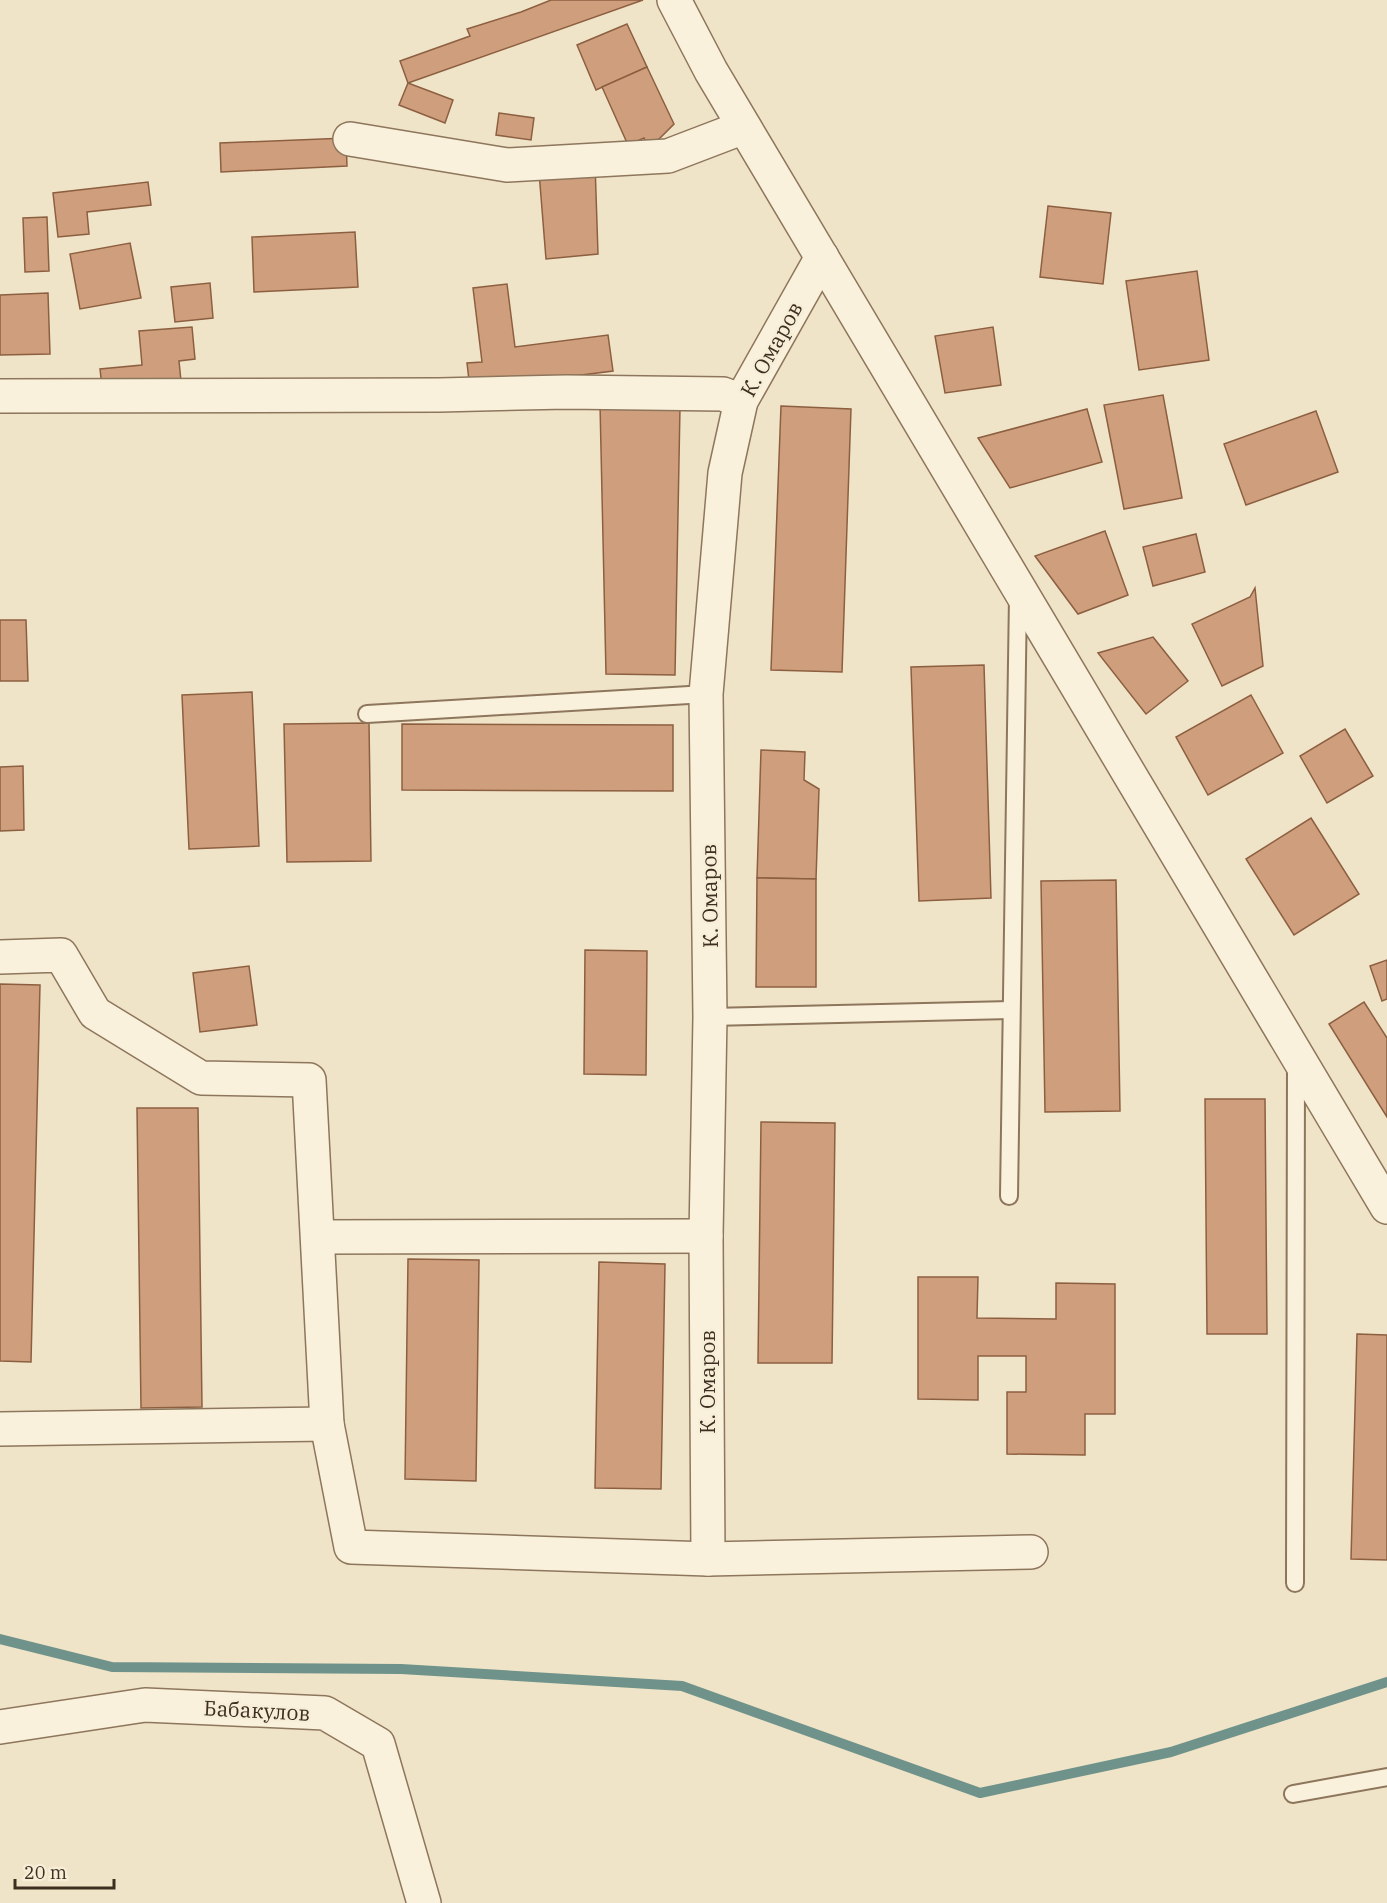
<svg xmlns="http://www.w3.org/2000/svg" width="1387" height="1903" font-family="'IBM Plex Serif',serif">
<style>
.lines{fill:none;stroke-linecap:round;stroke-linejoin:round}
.stream{stroke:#6f938a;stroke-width:10}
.building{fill:#cf9f7d;stroke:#8d5f41;stroke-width:1.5}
.lane-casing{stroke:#8d765c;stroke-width:20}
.street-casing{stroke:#8d765c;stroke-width:36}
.lane{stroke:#faf1dc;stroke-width:16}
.street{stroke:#faf1dc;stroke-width:33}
.labels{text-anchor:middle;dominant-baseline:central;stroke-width:5;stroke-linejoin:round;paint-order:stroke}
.street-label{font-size:21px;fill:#3d2e20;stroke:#f7eed8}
</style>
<rect width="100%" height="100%" fill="#f0e4c8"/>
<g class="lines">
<polyline class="stream" points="0,1639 112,1667 401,1669 682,1686 980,1793 1171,1752 1387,1682"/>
</g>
<g class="building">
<polygon points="551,0 643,0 408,83 400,61 470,36 467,29 521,12"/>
<polygon points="627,24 647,67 596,90 577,45"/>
<polygon points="647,67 674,124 649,149 644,138 628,145 602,87"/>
<polygon points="408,83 453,100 445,123 399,105"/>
<polygon points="499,113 534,118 531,140 496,135"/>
<polygon points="346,138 347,166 221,172 220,143"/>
<polygon points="595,163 598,254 546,259 539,172"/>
<polygon points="148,182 151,205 87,212 89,234 58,237 53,193"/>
<polygon points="1048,206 1111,213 1103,284 1040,277"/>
<polygon points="47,217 49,271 25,272 23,218"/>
<polygon points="355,232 358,287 254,292 252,237"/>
<polygon points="130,243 141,298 80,309 70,254"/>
<polygon points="1197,271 1209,360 1139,370 1126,281"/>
<polygon points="210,283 213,318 175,322 171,287"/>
<polygon points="507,284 515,347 608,335 613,371 470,389 467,363 482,362 473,288"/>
<polygon points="48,293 50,354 0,355 0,295"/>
<polygon points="192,327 195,359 179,361 181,381 102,387 100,369 142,365 139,331"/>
<polygon points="993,327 1001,385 945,393 935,336"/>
<polygon points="1163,395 1182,498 1124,509 1104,405"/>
<polygon points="600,404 680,407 675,675 606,674"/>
<polygon points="781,406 851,409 842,672 771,670"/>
<polygon points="1087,409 1102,462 1010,488 978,438"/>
<polygon points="1316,411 1338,472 1246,505 1224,444"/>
<polygon points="1105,531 1128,595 1078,614 1035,556"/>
<polygon points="1196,534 1205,572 1153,586 1143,547"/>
<polygon points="1255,588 1263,666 1222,686 1192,624 1250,597"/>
<polygon points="0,620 26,620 28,681 0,681"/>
<polygon points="1153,637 1188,681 1146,714 1098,653"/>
<polygon points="984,665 991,898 919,901 911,667"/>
<polygon points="252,692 259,846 189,849 182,695"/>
<polygon points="1251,695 1283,753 1208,795 1176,737"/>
<polygon points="369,723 371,861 287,862 284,724"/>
<polygon points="402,724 673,725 673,791 402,790"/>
<polygon points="1345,729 1373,776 1327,803 1300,756"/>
<polygon points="761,750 805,752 804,780 819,789 816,879 757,878"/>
<polygon points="23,766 24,830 0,831 0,767"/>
<polygon points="1311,818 1359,894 1294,935 1246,859"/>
<polygon points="757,878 816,879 816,987 756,987"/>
<polygon points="1116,880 1120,1111 1045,1112 1041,881"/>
<polygon points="585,950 647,951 646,1075 584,1074"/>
<polygon points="1387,960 1387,999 1382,1001 1370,966"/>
<polygon points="249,966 257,1025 200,1032 193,973"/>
<polygon points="0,984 40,985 31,1362 0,1361"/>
<polygon points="1364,1002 1387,1038 1387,1117 1329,1024"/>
<polygon points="1205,1099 1265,1099 1267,1334 1207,1334"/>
<polygon points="137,1108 198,1108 202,1407 141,1408"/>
<polygon points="761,1122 835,1123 832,1363 758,1363"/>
<polygon points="408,1259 479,1260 476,1481 405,1479"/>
<polygon points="599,1262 665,1264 661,1489 595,1488"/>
<polygon points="918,1277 978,1277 977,1318 1056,1319 1056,1283 1115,1284 1115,1414 1085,1414 1085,1455 1007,1454 1007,1392 1026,1392 1026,1356 978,1356 978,1400 918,1399"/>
<polygon points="1357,1334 1387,1335 1387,1560 1351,1559"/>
</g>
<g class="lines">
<defs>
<g id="lane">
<polyline points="367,714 706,694"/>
<polyline points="710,1017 1011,1010"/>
<polyline points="1009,1196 1018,596"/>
<polyline points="1295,1583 1296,1065"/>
<polyline points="1293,1794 1387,1777"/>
</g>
<g id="street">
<polyline points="674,0 711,71 1387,1207"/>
<polyline points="350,139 507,165 668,156 744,127"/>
<polyline points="0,396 439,395 566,392 723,394 741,401"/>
<polyline points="0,957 61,955 95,1013 201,1078 309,1080 327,1424 351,1547 708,1559 1031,1552"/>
<polyline points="318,1237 706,1236"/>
<polyline points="0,1429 327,1424"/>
<polyline points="708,1559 706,1236 710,1017 706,694 725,473 741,401 822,257"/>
<polyline points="0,1727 145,1705 325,1713 378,1744 424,1903"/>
</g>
</defs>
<use href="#lane" class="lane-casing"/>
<use href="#street" class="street-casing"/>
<use href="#lane" class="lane"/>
<use href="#street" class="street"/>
</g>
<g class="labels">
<g class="street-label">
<text transform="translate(771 349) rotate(-61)">К. Омаров</text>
<text transform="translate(709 896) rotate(-91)">К. Омаров</text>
<text transform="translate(707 1382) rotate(-90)">К. Омаров</text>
<text transform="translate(257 1710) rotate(3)">Бабакулов</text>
</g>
</g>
<path d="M15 1879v9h99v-9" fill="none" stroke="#3d2e20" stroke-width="3"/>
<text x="24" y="1879" font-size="18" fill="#3d2e20" stroke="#f7eed8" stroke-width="4.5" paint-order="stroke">20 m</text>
</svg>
